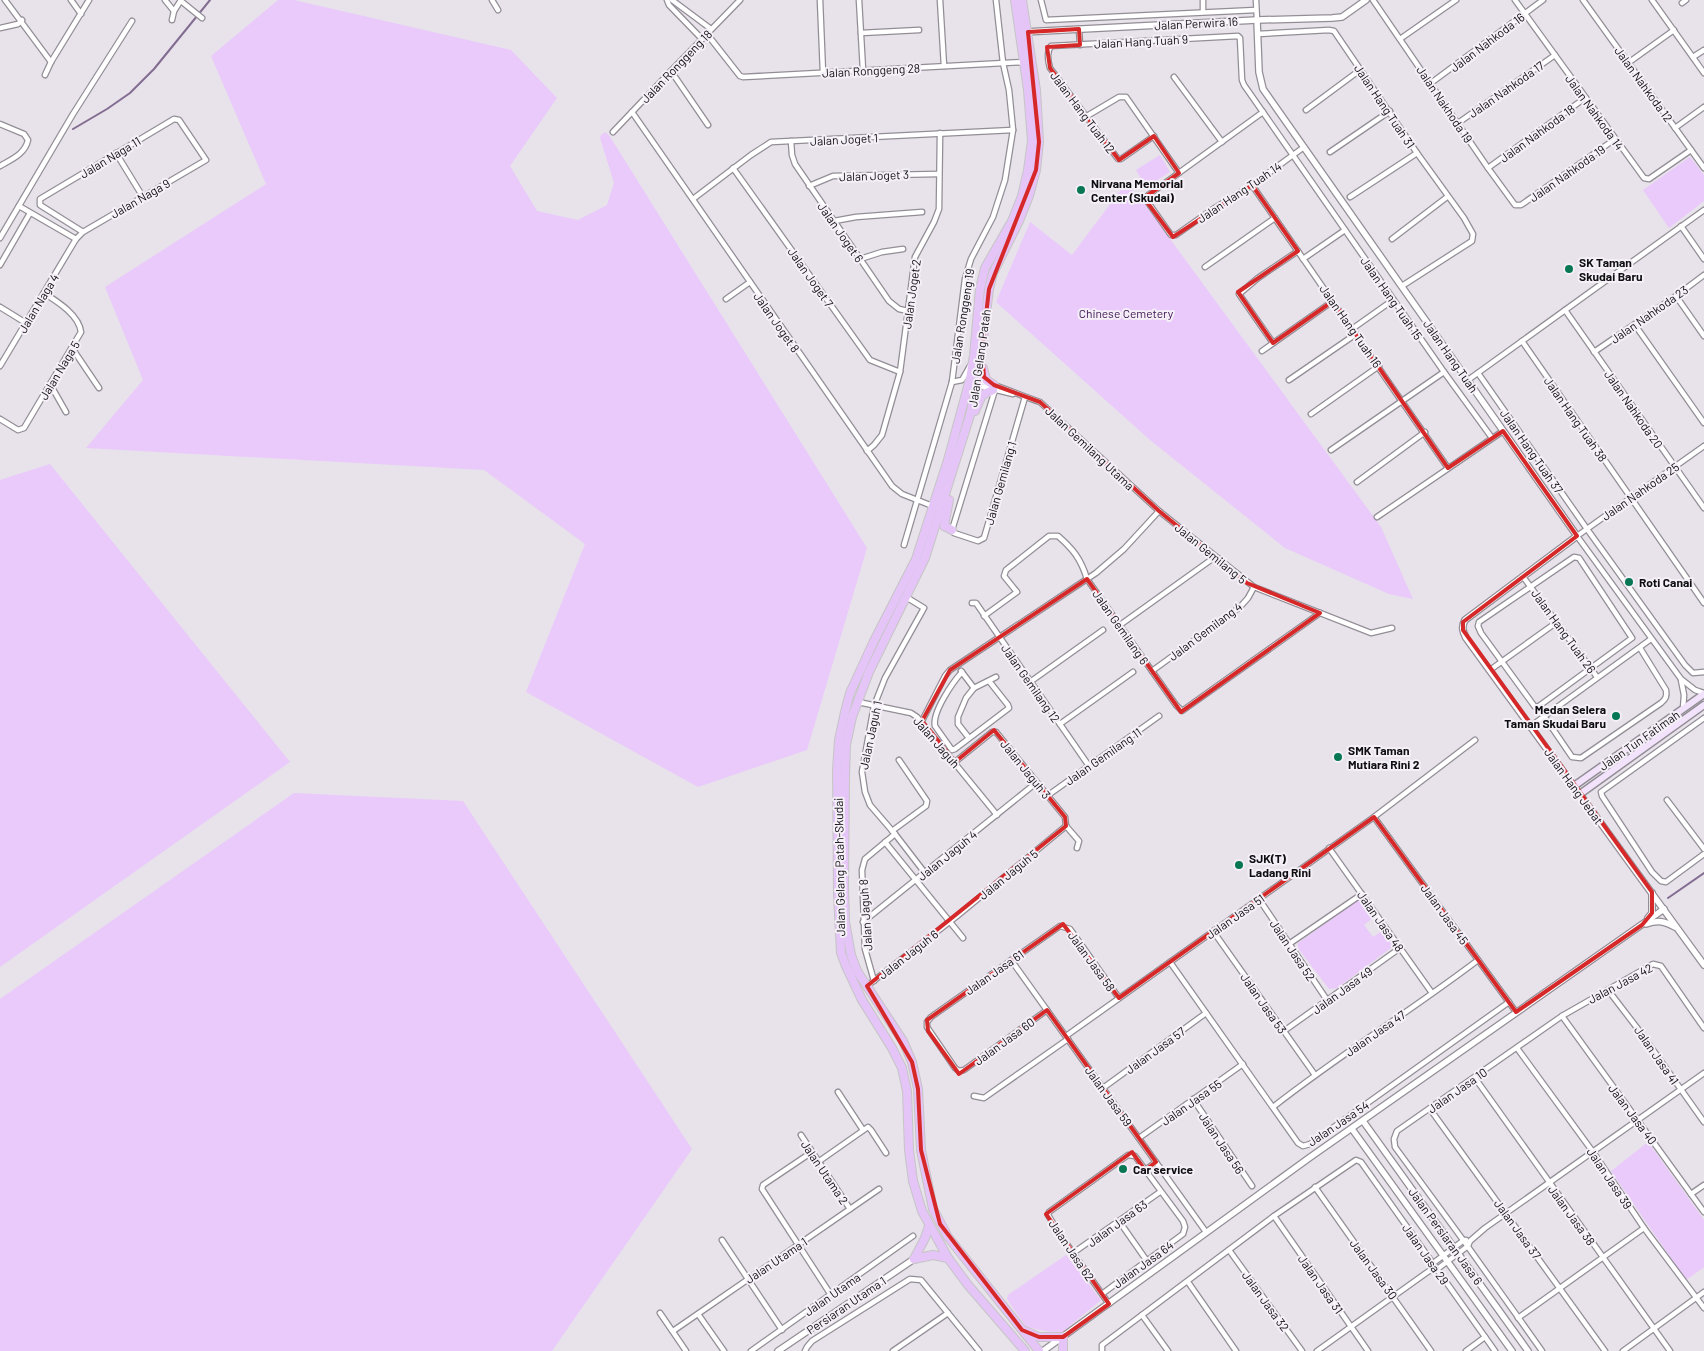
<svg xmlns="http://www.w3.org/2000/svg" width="1704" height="1351" font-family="Barlow,sans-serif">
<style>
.green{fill:#e9cafb}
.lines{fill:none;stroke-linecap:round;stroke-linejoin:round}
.stream{stroke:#826c90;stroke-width:2}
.minor-casing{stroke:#938e96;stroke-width:7}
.tertiary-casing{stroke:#938e96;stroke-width:8}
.secondary-casing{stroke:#938e96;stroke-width:9}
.primary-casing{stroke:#c5c5c5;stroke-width:10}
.minor{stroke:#fff;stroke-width:4.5}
.tertiary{stroke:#fff;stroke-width:5.5}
.secondary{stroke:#f2e2fb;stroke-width:6}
.primary{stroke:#e5c5f7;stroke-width:8}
.marked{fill:none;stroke:#d62828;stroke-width:4;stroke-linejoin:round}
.poi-dot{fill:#067752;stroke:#f5eff8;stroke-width:2}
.labels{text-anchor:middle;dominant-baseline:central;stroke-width:4;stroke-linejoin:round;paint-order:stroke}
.street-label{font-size:12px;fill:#0e0d0f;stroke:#f5eff8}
.poi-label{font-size:12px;font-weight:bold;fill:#0e0d0f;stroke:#f5eff8;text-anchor:start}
.park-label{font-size:12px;fill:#3c1450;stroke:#f5eff8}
</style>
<rect width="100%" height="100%" fill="#e8e2eb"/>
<g class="green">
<polygon points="278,0 294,0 511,50 557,98 510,166 537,211 578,220 607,205 614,183 600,138 601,135 605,132 609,135 867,548 807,750 698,787 526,692 585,544 484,470 86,448 143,380 105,287 266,184 211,56"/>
<polygon points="1160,155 1170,172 1146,187 1136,170"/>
<polygon points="1690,157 1704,175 1704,201 1669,228 1643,190"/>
<polygon points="1126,183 1143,202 1381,527 1413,599 1389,594 1285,548 1150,440 996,302 1030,222 1072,255"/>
<polygon points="50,464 290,762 0,967 0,480"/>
<polygon points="294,793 463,801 692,1149 552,1351 0,1351 0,999"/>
<polygon points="1360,899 1364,901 1375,916 1364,925 1373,937 1385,929 1392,939 1392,947 1337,988 1329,989 1298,948 1298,943"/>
<polygon points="1648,1142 1704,1220 1704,1267 1686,1280 1611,1171"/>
<polygon points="1066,1255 1101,1300 1060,1334 1026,1327 1007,1299 1008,1295"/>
</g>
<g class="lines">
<g class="stream">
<polyline points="73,129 107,109 130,93 154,69 210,0"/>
<polyline points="1668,898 1704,873"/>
</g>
<defs>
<g id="minor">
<polyline points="5,0 51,62"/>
<polyline points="71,0 81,14"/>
<polyline points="165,0 174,11"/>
<polyline points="492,0 498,10"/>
<polyline points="667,0 669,5 702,39"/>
<polyline points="672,0 711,29"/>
<polyline points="820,0 823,73"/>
<polyline points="859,0 863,70"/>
<polyline points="940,0 944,66"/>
<polyline points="1041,0 1046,20 1256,10"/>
<polyline points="1256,0 1257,20"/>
<polyline points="1373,0 1488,168 1515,205 1521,205 1615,139"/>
<polyline points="1515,0 1644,178 1649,179 1691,150"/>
<polyline points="1583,0 1704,168"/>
<polyline points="1652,0 1704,73"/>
<polyline points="181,1 202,18"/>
<polyline points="1682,3 1686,0"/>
<polyline points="1203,12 1203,0"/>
<polyline points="172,20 174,11 181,0"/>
<polyline points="0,28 18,24 22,20"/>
<polyline points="1079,29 1080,45"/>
<polyline points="861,33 919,30"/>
<polyline points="707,34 740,76 743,77 1024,62"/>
<polyline points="1258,34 1329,30 1334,31 1417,153 1464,218 1473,234 1472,241 1402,286"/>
<polyline points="1400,39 1456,0"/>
<polyline points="1693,57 1704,50"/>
<polyline points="1628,63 1674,30"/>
<polyline points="671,71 708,125"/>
<polyline points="45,75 51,62 89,0"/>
<polyline points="1174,77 1222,142"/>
<polyline points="1431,83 1543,0"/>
<polyline points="1306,110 1360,70"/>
<polyline points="632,112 892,486 902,494 935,507"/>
<polyline points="1263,112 1147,196 1145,198 1147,201 1171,235 1176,235 1210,211 1252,185 1304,147"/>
<polyline points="1087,116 1119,97 1126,97 1179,173"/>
<polyline points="1458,123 1555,55"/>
<path d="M0,124L24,134L28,140C25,154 12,159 0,166"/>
<polyline points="1675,128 1704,107"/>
<polyline points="613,132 671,71 740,0"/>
<path d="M1154,136L1121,159H1118L1050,68C1048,61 1046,52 1051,46L1238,36L1240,38L1242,80L1244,85L1444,372L1492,438"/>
<polyline points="791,141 792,155 795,164 889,301 899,309 908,311"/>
<polyline points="1330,152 1390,111"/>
<polyline points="116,153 143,197"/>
<polyline points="733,168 870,360 900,372"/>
<polyline points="1488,168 1585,98"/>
<polyline points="1252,185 1448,468"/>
<polyline points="809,186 833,176 939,174"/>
<polyline points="1350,197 1417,153"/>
<polyline points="693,199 751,155 771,142 1013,130"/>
<polyline points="19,206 76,239"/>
<polyline points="834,221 856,217 922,212"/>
<polyline points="1681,226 1704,259"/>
<polyline points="0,238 73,114 132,21"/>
<polyline points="1392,239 1447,197"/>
<polyline points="860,259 882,252 903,249"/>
<polyline points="1303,259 1345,230"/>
<polyline points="0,265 30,213"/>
<polyline points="1205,267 1275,218"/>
<polyline points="1676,296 1704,336"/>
<polyline points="726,299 750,282"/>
<polyline points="0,307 26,323"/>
<polyline points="1565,310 1704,508"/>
<polyline points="1635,325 1704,423"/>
<polyline points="1352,329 1393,300"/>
<polyline points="1522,341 1704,603"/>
<polyline points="1273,343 1239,294 1258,278 1298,251"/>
<polyline points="72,348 99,388"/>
<polyline points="1262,351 1333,301"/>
<polyline points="1594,352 1676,296 1704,275"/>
<polyline points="0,366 76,239 83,232 206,160 179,120 174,119 40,199 40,205 83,232"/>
<polyline points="1478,373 1587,529 1685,665 1693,673 1704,672"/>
<path d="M976,380C998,385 1019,395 1040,402L1159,511L1254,587L1371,633L1392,628"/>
<polyline points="1289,380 1356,334"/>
<polyline points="1468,380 1704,210"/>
<polyline points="952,382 962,380 970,366"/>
<polyline points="968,383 1013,394"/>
<polyline points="50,384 66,412"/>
<polyline points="995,390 952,530 954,533 978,541 984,538 1025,397"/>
<polyline points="1311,414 1379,366"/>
<path d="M0,419L18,430L24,428L81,332C79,315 58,302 44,293"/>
<polyline points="1704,446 1577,536 1681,679 1695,690 1704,693"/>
<polyline points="1331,450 1444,372"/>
<polyline points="867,451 874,445 882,435 900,372 915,257 934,222 939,209 940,133"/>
<polyline points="1357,482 1425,432"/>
<polyline points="1377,517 1503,431"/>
<polyline points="904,545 952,382 965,279 971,259 993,217 1005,180 1013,130 1009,90 1003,63 996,0"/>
<polygon points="1574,557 1579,558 1632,638 1539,706 1535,707 1481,633 1478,626 1479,622"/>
<polyline points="1524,578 1597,677"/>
<polyline points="906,597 924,608 885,678 874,706 862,772 865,792 870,805 895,834 925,873"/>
<polyline points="972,603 976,603 1089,766"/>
<path d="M984,616L1017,592L1004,576L1006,570L1049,536H1058C1073,549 1081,559 1087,579L1176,705L1182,711L1320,613"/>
<polyline points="1120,625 1215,557"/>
<polyline points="1490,670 1557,622"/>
<polyline points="961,671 974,688"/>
<polyline points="1152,671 1240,607 1248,598 1254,587"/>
<path d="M962,672C953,682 932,712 935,726L952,750L955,749L1009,708L1008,705L989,681"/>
<polyline points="1681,680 1684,695 1683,709"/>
<polyline points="1030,682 1103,630"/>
<polyline points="858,702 911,713 917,717 997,815"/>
<path d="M1544,716L1572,757L1581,758L1661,703C1666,699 1667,696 1666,690L1640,648"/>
<polyline points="1704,718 1601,792 1602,796 1652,872 1661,881 1666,882 1704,854"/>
<polyline points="922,721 945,676 950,670 1096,573 1124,549 1159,511"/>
<polyline points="1060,724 1133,672"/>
<polyline points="1531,726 1651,639"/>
<polyline points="969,738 958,724 958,717 966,698 974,688 996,677"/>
<polyline points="955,762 992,732 996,732 1065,817 1066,826"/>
<polyline points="1047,796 1159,716"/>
<polyline points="1667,800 1704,849"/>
<polyline points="1374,817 1516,1012"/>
<polyline points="1066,826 1079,841 1077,848"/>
<polyline points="892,831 926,806 927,801 899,760"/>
<polyline points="885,842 963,938"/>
<polyline points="1329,848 1432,993"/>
<polyline points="1259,899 1327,1000"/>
<polyline points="863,922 1031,787"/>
<polyline points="1213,931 1315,1075"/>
<polyline points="1289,944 1362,894"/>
<polyline points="1011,960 1206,1232"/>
<polyline points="1170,962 1298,1143 1303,1146 1310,1144 1509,1002"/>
<polyline points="874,981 865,949 862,870 865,859 895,834"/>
<polyline points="867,986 957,916 1066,826"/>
<polyline points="1608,990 1641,1033 1704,1122"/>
<polyline points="1047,1010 964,1070 959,1071 955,1068 927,1027 927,1022 931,1017 1060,926 1070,929 1119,998"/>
<polyline points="1562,1016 1704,1212"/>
<polyline points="1284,1031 1400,948"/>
<polyline points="1066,1036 1374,817 1475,740"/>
<polyline points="1517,1048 1593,1152 1644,1228 1704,1308"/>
<polyline points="1475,1078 1670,1351"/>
<polyline points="1103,1088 1206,1013"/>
<polyline points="838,1092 863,1130"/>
<polyline points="974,1096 984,1098 1068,1039"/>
<polyline points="1193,1099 1252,1186"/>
<path d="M1273,1107C1339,1055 1411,1011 1478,960"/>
<polyline points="1430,1109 1605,1351"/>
<polyline points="801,1135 850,1209"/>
<polyline points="1139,1138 1243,1064"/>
<polyline points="812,1152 763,1185 762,1189 831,1295"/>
<polyline points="818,1162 868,1127 871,1130 886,1153"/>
<polyline points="1145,1170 1156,1162"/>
<polyline points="1315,1187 1431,1351"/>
<polyline points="1691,1194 1704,1185"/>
<polyline points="1274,1216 1368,1351"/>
<polyline points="1119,1221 1147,1261"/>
<polyline points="722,1240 782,1330"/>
<polyline points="1229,1250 1302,1351"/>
<polyline points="1073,1253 1160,1192"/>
<polyline points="1432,1264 1464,1240 1466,1240"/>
<polyline points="1188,1282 1236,1351"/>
<polyline points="1102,1294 1183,1234 1185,1227 1183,1221 1135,1156 1128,1155 1049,1212 1048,1215 1059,1233 1109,1304"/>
<polyline points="660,1313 686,1351"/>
<polyline points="698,1314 724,1351"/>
<polyline points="1142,1315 1168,1351"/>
<polyline points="1518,1318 1644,1228"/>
<polyline points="673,1331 879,1189"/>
<polyline points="751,1351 913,1236"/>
<polyline points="805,1351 807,1347 812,1341 910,1279 921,1280 979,1351"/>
<polyline points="893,1351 948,1313"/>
<polyline points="1102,1351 1102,1345 1274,1216 1356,1160 1361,1162 1495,1351"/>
<polyline points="1317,1351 1429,1271 1437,1270 1440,1267 1468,1246 1470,1241 1485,1228 1704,1073"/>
<polyline points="1466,1351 1485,1337"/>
<polyline points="1542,1351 1466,1244 1395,1147 1394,1139 1397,1131 1562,1016 1653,964 1661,966 1704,1028"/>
<polyline points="1623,1351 1704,1292"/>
</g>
<g id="tertiary">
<path d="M1257,20L1259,72L1263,89L1577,536L1465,620C1461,627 1463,632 1466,638L1704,965"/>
<polyline points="1024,32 1257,20 1332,18 1342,17 1366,0"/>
<polyline points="1648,918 1652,913 1652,893"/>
<path d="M1646,924C1658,920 1664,921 1675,927"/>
<polyline points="1363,1121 1528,1351"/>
<polyline points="1352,1129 1512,1351"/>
<polyline points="778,1351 914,1259"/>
<polyline points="1043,1351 1309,1158 1664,909"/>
</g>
<g id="secondary">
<polyline points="1574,786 1704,694"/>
<polyline points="1580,794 1704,705"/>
</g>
<g id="primary">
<polyline points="1015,0 1028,90 1032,141 1028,170 1022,196 1012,221 985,268 980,289 974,355 970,379 948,460 916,559 874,641 850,693 845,712 839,740 837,770 838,895 841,953 846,966 862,1000 892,1048 902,1068 907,1091 909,1150 913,1181 922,1211 948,1258 968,1285 1025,1351"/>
<polyline points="1022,0 1036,90 1039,142 1036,170 1029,196 1019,221 993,273 989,289 978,380 970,415 925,558 869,672 852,717 846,745 845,776 844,887 845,922 851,955 857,971 903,1041 912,1062 918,1089 921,1150 933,1209 948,1237 1039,1351"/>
<polyline points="983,368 986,380 994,385"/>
<polyline points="975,411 982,395 993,390"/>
<polyline points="949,500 944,526 952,530"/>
<polyline points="914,1259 925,1238 929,1226"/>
<polyline points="914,1259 933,1255 948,1258"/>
<polyline points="1025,1331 1039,1337 1063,1337 1063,1351"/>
</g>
</defs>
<use href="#minor" class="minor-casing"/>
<use href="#tertiary" class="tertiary-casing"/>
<use href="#secondary" class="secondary-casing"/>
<use href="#primary" class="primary-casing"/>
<use href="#minor" class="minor"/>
<use href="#tertiary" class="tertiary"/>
<use href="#secondary" class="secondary"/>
<use href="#primary" class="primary"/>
</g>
<path class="marked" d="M1079,29L1080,45L1047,47L1050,68L1119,160L1154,136L1179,173L1144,198L1173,237L1252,185L1298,251L1238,292L1273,343L1333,301L1448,468L1503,431L1577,536L1463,622V630L1652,892V913L1642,925L1516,1012L1374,817L1119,998L1063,924L927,1020L928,1031L959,1074L1047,1010L1156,1162L1145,1170L1132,1152L1046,1214L1109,1304L1063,1337H1039L1022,1330L940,1224L921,1150L918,1089L912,1062L867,986L1066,826L1065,817L994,730L955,762L922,721L950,670L1087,579L1181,712L1320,613L1247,583L1159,511L1040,402L994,385L984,377L982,351L989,289L1036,170L1039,142L1028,32Z"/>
<g class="poi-dot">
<circle cx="1081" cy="190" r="5"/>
<circle cx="1569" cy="269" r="5"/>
<circle cx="1629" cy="582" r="5"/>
<circle cx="1616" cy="716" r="5"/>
<circle cx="1338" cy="757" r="5"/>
<circle cx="1239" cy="865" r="5"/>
<circle cx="1123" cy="1169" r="5"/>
</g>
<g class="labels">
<g class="street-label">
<text transform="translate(1196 23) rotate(-3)">Jalan Perwira 16</text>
<text transform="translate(1141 41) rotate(-3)">Jalan Hang Tuah 9</text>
<text transform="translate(1487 42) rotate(-37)">Jalan Nahkoda 16</text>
<text transform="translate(676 66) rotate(-46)">Jalan Ronggeng 18</text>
<text transform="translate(871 70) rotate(-3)">Jalan Ronggeng 28</text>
<text transform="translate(1644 84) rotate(54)">Jalan Nahkoda 12</text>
<text transform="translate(1506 89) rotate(-35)">Jalan Nahkoda 17</text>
<text transform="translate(1445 104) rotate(56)">Jalan Nakhoda 19</text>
<text transform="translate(1385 106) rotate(56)">Jalan Hang Tuah 31</text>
<text transform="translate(1083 112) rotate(53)">Jalan Hang Tuah 12</text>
<text transform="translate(1595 112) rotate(54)">Jalan Nahkoda 14</text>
<text transform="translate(1537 133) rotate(-36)">Jalan Nahkoda 18</text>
<text transform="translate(844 139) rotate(-3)">Jalan Joget 1</text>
<text transform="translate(110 157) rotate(-31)">Jalan Naga 11</text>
<text transform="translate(1567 173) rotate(-35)">Jalan Nahkoda 19</text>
<text transform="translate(874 175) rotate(-2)">Jalan Joget 3</text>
<text transform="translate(1239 192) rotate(-34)">Jalan Hang Tuah 14</text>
<text transform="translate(140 198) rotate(-30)">Jalan Naga 9</text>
<text transform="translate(841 232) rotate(55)">Jalan Joget 6</text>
<text transform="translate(811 277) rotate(55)">Jalan Joget 7</text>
<text transform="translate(911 294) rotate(-82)">Jalan Joget 2</text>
<text transform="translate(1392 298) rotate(55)">Jalan Hang Tuah 15</text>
<text transform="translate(38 303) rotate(-59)">Jalan Naga 4</text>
<text transform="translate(1649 314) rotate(-35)">Jalan Nahkoda 23</text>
<text transform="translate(962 316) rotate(-81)">Jalan Ronggeng 19</text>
<text transform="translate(777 322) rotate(55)">Jalan Joget 8</text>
<text transform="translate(1351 326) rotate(55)">Jalan Hang Tuah 16</text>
<text transform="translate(1451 356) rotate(55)">Jalan Hang Tuah</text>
<text transform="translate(979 358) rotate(-82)">Jalan Gelang Patah</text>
<text transform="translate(59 370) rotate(-59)">Jalan Naga 5</text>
<text transform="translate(1634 409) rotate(55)">Jalan Nahkoda 20</text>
<text transform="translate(1576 419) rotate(55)">Jalan Hang Tuah 38</text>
<text transform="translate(1090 448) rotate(43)">Jalan Gemilang Utama</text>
<text transform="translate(1532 451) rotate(55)">Jalan Hang Tuah 37</text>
<text transform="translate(1000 483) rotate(-74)">Jalan Gemilang 1</text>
<text transform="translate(1640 491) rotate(-35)">Jalan Nahkoda 25</text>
<text transform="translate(1211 553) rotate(39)">Jalan Gemilang 5</text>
<text transform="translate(1121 627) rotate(55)">Jalan Gemilang 6</text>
<text transform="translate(1205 631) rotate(-37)">Jalan Gemilang 4</text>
<text transform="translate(1564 631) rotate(54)">Jalan Hang Tuah 26</text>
<text transform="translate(1031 683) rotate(55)">Jalan Gemilang 12</text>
<text transform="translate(870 735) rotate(-78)">Jalan Jaguh 1</text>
<text transform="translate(1639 740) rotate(-35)">Jalan Tun Fatimah</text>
<text transform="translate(937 742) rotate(49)">Jalan Jaguh</text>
<text transform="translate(1103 756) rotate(-35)">Jalan Gemilang 11</text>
<text transform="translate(1026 769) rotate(51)">Jalan Jaguh 3</text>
<text transform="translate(1574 786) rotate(54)">Jalan Hang Jebat</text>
<text transform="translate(947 855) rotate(-39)">Jalan Jaguh 4</text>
<text transform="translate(839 867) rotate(-91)">Jalan Gelang Patah-Skudai</text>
<text transform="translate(1008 874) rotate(-39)">Jalan Jaguh 5</text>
<text transform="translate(1445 914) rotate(54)">Jalan Jasa 45</text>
<text transform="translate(865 915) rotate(-94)">Jalan Jaguh 8</text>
<text transform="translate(1235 916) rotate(-35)">Jalan Jasa 51</text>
<text transform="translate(1381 921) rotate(55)">Jalan Jasa 48</text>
<text transform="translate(1293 950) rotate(56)">Jalan Jasa 52</text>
<text transform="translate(908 954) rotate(-38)">Jalan Jaguh 6</text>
<text transform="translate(1092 961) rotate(54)">Jalan Jasa 58</text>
<text transform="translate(994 972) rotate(-35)">Jalan Jasa 61</text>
<text transform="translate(1620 983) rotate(-28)">Jalan Jasa 42</text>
<text transform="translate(1342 990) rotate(-36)">Jalan Jasa 49</text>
<text transform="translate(1264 1003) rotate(55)">Jalan Jasa 53</text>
<text transform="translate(1375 1033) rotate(-35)">Jalan Jasa 47</text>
<text transform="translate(1004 1041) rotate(-36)">Jalan Jasa 60</text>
<text transform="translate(1155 1050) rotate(-36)">Jalan Jasa 57</text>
<text transform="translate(1657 1055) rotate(55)">Jalan Jasa 41</text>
<text transform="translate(1457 1090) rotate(-35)">Jalan Jasa 10</text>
<text transform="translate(1109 1096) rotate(54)">Jalan Jasa 59</text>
<text transform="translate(1191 1102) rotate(-35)">Jalan Jasa 55</text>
<text transform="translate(1633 1114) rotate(53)">Jalan Jasa 40</text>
<text transform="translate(1338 1123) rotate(-34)">Jalan Jasa 54</text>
<text transform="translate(1222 1143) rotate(56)">Jalan Jasa 56</text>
<text transform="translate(825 1172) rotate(56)">Jalan Utama 2</text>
<text transform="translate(1610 1178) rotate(56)">Jalan Jasa 39</text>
<text transform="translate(1572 1215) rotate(54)">Jalan Jasa 38</text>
<text transform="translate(1117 1223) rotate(-36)">Jalan Jasa 63</text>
<text transform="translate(1518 1229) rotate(54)">Jalan Jasa 37</text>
<text transform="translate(1446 1236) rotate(54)">Jalan Persiaran Jasa 6</text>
<text transform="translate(1072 1250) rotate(56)">Jalan Jasa 62</text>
<text transform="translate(1426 1254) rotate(55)">Jalan Jasa 29</text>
<text transform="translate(776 1260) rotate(-34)">Jalan Utama 1</text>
<text transform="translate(1143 1264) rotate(-36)">Jalan Jasa 64</text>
<text transform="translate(1374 1269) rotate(54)">Jalan Jasa 30</text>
<text transform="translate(1321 1284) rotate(55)">Jalan Jasa 31</text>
<text transform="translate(832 1294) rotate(-35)">Jalan Utama</text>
<text transform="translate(1266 1301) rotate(54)">Jalan Jasa 32</text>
<text transform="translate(846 1305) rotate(-34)">Persiaran Utama 1</text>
</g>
<g class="poi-label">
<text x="1091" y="183">Nirvana Memorial<tspan x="1091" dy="14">Center (Skudai)</tspan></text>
<text x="1579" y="262">SK Taman<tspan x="1579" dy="14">Skudai Baru</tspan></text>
<text x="1639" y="582">Roti Canai</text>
<text x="1606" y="709" text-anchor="end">Medan Selera<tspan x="1606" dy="14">Taman Skudai Baru</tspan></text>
<text x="1348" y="750">SMK Taman<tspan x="1348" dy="14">Mutiara Rini 2</tspan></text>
<text x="1249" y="858">SJK(T)<tspan x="1249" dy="14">Ladang Rini</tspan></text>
<text x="1133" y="1169">Car service</text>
</g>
<g class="park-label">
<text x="1126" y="313">Chinese Cemetery</text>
</g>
</g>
</svg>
